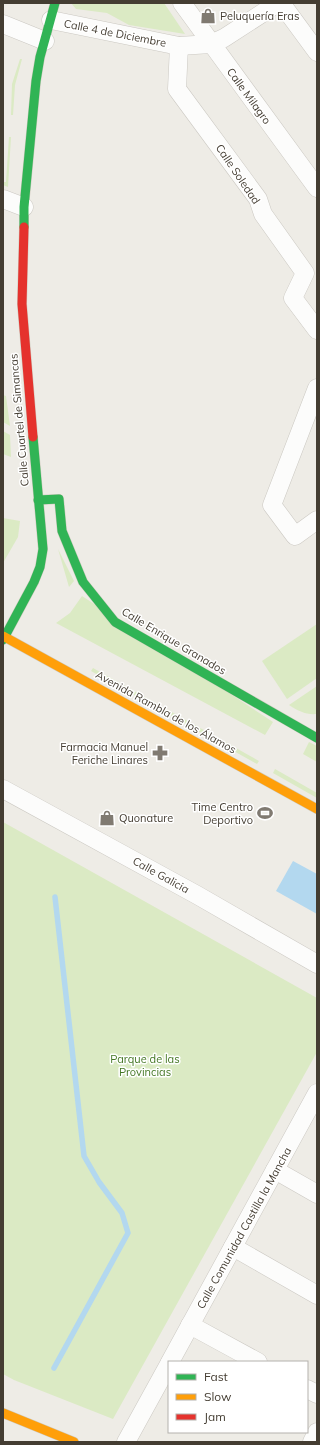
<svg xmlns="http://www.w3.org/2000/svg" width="320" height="1445" font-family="Mulish,sans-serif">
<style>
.green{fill:#dbeac4}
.water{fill:#b3d8ef}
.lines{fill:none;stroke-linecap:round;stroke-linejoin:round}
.stream{stroke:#b3d8ef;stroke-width:5.5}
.street-casing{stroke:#cbc8c2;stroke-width:19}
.fast-casing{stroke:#cfcabe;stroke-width:10}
.slow-casing{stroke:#cfcabe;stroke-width:10}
.jam-casing{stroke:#cfcabe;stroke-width:10}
.street{stroke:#fcfcfb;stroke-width:18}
.fast{stroke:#30b455;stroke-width:9}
.slow{stroke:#ff9f0a;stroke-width:9}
.jam{stroke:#e5322d;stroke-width:9}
.labels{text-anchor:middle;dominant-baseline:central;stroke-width:3;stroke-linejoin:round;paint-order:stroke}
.poi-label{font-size:11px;fill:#443d32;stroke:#fff;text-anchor:start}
.street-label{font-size:11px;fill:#443d32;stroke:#fff}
.park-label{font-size:11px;fill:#447724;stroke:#fff}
</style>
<rect width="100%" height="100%" fill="#eeece6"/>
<g class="green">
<polygon points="71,3 164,3 185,34 129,25 107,13 76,9"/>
<polygon points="20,59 22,59 15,85 13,115 11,115 12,84"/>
<polygon points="9,137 11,137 8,187 3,185 3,182 6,182"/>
<polygon points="3,395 6,396 10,426 3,422"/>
<polygon points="3,431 10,435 11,457 3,454"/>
<polygon points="3,518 20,521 18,537 3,563"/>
<polygon points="58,549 74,581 69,587"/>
<polygon points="82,596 273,722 265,735 56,623 70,613"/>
<polygon points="317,624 317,678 287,699 262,661"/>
<polygon points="93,668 259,761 257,764 91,671"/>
<path d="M317,686V714C306,715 298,711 289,705Z"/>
<polygon points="309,742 317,746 317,762 303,754"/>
<polygon points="275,769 317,793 317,798 273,773"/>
<polygon points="3,822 317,998 317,1052 113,1419 14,1380 3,1374"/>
</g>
<polygon class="water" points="293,861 317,874 317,914 276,891"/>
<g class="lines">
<polyline class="stream" points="54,1368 128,1233 122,1213 99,1182 84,1156 55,897"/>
<defs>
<g id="street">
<polyline points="182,3 317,188"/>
<polyline points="281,3 317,52"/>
<polyline points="51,20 179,46 211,44 224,38 278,3"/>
<polyline points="3,24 45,41"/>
<polyline points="179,46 177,89 258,199 263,214 305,273 293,298 317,330"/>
<polyline points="3,199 24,207"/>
<polyline points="317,388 272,505 295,536 317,520"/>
<polyline points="3,789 197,895 317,964"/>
<polyline points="275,1170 317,1194"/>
<polyline points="233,1247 317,1295"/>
<polyline points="190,1325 258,1362"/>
<polyline points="170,1362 317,1093"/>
<polyline points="307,1389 317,1394"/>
<polyline points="126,1442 169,1364"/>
<polyline points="312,1442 317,1432"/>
</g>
<g id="fast">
<polyline points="24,227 24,207 36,81 40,57 55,3"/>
<polyline points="38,500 59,499 62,531 83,582 115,622 317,738"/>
<polyline points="3,640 34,582 40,567 43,549 33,437"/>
</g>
<g id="slow">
<polyline points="3,636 317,809"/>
<polyline points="3,1413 74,1442"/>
</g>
<polyline id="jam" points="24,227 22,304 33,437"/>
</defs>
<use href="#street" class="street-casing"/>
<use href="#fast" class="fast-casing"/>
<use href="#slow" class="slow-casing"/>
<use href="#jam" class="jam-casing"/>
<use href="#street" class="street"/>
<use href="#fast" class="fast"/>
<use href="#slow" class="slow"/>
<use href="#jam" class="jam"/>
</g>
<defs>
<symbol id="shop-bare" viewBox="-9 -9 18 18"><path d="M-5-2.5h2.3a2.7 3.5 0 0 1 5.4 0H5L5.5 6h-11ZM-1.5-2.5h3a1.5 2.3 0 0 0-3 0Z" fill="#807a71" stroke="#fff" stroke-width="2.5" paint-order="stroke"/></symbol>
<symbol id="pharmacy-bare" viewBox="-9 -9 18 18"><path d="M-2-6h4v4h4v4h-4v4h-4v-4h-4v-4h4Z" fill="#807a71" stroke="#fff" stroke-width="2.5" paint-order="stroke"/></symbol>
<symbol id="stadium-bare" viewBox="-9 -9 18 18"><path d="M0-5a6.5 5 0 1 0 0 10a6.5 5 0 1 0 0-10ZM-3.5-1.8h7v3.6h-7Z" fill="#807a71" stroke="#fff" stroke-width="2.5" paint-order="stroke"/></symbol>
</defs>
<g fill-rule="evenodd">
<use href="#shop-bare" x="197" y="5" width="22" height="22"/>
<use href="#pharmacy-bare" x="149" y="742" width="22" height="22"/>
<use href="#stadium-bare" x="254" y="802" width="22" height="22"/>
<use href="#shop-bare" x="96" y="807" width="22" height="22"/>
</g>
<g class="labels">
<g class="poi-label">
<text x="220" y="16">Peluquería Eras</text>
<text x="148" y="747" text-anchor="end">Farmacia Manuel<tspan x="148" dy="13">Feriche Linares</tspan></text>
<text x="253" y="807" text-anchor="end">Time Centro<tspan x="253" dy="13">Deportivo</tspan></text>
<text x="119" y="818">Quonature</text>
</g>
<g class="street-label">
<text transform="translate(115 33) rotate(11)">Calle 4 de Diciembre</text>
<text transform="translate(249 96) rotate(54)">Calle Milagro</text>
<text transform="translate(238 174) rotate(56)">Calle Soledad</text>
<text transform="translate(19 420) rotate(-95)">Calle Cuartel de Simancas</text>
<text transform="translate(174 641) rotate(31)">Calle Enrique Granados</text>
<text transform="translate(166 712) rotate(29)">Avenida Rambla de los Álamos</text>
<text transform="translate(161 875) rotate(29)">Calle Galicia</text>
<text transform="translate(244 1228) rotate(-61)">Calle Comunidad Castilla la Mancha</text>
</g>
<g class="park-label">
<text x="145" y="1059">Parque de las<tspan x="145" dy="13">Provincias</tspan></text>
</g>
</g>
<rect width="320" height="1445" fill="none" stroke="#443d32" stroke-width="8"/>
<rect x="168" y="1361" width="140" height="72" fill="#ffffff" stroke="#b4b1ad"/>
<rect x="176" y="1374" width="20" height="6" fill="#30b455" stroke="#b4b1ad"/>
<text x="204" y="1381" font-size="12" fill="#443d32">Fast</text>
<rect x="176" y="1394" width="20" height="6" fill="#ff9f0a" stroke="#b4b1ad"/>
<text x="204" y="1401" font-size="12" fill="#443d32">Slow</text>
<rect x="176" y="1414" width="20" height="6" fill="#e5322d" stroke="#b4b1ad"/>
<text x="204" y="1421" font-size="12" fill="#443d32">Jam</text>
</svg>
